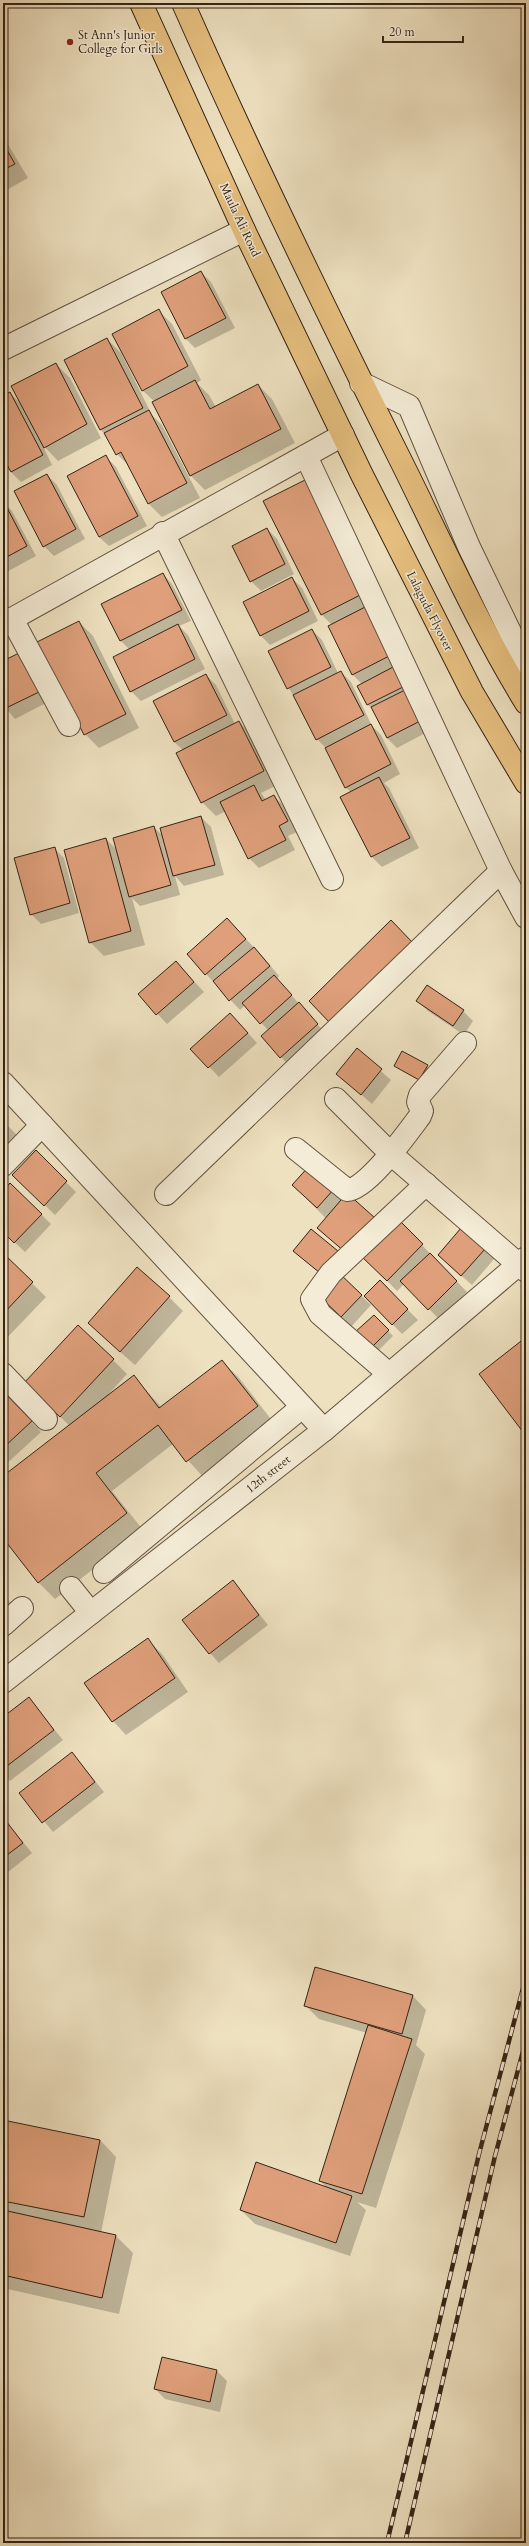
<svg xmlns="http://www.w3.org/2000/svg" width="529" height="2546" font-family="Cardo,serif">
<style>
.shadow{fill:#0003}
.building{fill:#de9f7a;stroke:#352315}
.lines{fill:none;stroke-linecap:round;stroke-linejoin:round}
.minor-casing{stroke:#635240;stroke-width:24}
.major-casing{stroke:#352315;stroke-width:24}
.minor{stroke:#f4ecd6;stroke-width:22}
.major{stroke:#e7c080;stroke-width:22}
.rail-casing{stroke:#352315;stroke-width:4.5}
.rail{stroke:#f4ecd6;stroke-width:3;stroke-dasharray:9;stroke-linecap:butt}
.poi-dot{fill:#8f2418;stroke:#f4ecd6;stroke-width:1.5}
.labels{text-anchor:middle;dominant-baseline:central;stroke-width:3;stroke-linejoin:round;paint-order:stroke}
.poi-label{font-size:12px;fill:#352315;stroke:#f4ecd6;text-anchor:start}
.street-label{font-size:12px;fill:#352315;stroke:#f4ecd6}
</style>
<rect width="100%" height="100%" fill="#eee1c0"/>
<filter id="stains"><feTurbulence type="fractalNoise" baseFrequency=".005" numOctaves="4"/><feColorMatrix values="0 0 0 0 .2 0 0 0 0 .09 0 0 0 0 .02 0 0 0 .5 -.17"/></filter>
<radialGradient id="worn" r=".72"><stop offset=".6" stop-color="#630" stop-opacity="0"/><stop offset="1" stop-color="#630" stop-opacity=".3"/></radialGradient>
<g class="shadow">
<polygon points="3,136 28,178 3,192"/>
<polygon points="201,272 211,282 235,328 195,348 185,338"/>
<polygon points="158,310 172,324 201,380 197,383 209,395 216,407 258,385 272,399 295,443 205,490 191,476 155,402 142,390"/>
<polygon points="107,339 121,353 152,415 162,425 200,498 162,517 148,503 130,467 117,454 107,437 101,430"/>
<polygon points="56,364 70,378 101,438 58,461 42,444 52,465 21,482 11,472 3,456 3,397 10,393 22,405"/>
<polygon points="106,457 116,467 147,526 109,546 99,537"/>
<polygon points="47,475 57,485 85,539 54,556 44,546"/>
<polygon points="308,479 431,730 397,748 387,738 375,712 367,704 362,684 353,675 329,626 332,625 322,615"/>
<polygon points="3,501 12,511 36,556 3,574"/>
<polygon points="267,529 277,539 294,574 261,591 251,581"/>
<polygon points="163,574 172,584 191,621 179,626 188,635 205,669 141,701 131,691 114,657 129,649 121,641 102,605"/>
<polygon points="292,578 302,588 318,621 270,645 260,635"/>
<polygon points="79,622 93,636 139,728 99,748 85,734"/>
<polygon points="312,630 322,640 338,673 341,672 351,682 372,726 381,735 400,774 384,783 389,788 419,848 382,867 372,857 342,797 351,792 345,787 326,748 317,739 269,652"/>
<polygon points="19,654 48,702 15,719 3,705 3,663"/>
<polygon points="206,675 216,685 235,724 239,722 253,736 277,785 261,793 266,800 274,796 284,806 297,832 288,836 295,850 259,868 249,858 226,811 216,816 202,802 183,750 174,742"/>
<polygon points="201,817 211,827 224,875 184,886 175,876 180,895 140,906 132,898 145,945 104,956 90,942 106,839 118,851 154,827 164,837"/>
<polygon points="54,848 64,858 79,913 41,924 31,914"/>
<polygon points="227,919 264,958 279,976 277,979 327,1035 290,1067 281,1057 268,1030 245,1005 240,1010 206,974"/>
<polygon points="427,957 346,1037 332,1023"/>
<polygon points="176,962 204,992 167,1024 139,994"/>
<polygon points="418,1001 463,1011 473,1021 464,1035 428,1011"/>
<polygon points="240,1024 257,1043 219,1077 192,1049"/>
<polygon points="357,1050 391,1080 372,1104 338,1074"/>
<polygon points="395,1066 427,1066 432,1071 425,1084"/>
<polygon points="3,1121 22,1140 3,1160"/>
<polygon points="36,1152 76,1192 55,1215 14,1175"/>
<polygon points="10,1184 51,1224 25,1252 3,1231 3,1192"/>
<polygon points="335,1189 374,1240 397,1219 467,1292 439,1319 404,1284 397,1291 303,1195"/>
<polygon points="461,1229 494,1259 472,1285 449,1265"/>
<polygon points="294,1251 337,1251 347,1261 338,1273 371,1305 351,1327 328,1304 330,1281"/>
<polygon points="3,1255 46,1297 3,1342"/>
<polygon points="380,1282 418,1320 402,1334 365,1296"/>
<polygon points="169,1297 183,1311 135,1365 103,1337"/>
<polygon points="374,1316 393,1336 376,1353 356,1333"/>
<polygon points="113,1360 127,1374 106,1397 133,1376 162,1408 222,1361 239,1378 274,1423 204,1478 173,1444 112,1491 143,1530 55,1599 38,1582 3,1536 3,1478 70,1426 39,1397"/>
<polygon points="3,1396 15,1404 41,1432 3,1467"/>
<polygon points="233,1582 268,1625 219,1663 210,1653"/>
<polygon points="3,1596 10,1602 3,1609"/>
<polygon points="148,1640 162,1654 188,1692 126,1735 113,1721"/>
<polygon points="29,1699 63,1740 10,1781 3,1774 3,1718"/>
<polygon points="72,1753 104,1792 53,1832 21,1793"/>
<polygon points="3,1818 32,1853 3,1876"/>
<polygon points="413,1996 426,2010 416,2045 425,2054 376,2208 357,2202 366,2210 350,2256 255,2224 241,2210 327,2188 320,2181 367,2033 319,2019 305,2005"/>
<polygon points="3,2121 100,2140 116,2157 101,2233 116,2236 133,2253 119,2314 3,2288"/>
<polygon points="163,2358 217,2371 227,2381 220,2412 165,2399 155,2389"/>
</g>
<g class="building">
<polygon points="3,143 15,164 3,170"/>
<polygon points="201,271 226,318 185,339 161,292"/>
<polygon points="159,309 188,366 142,391 112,334"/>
<polygon points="107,338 143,408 100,430 64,360"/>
<polygon points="56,363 87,424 44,448 11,386"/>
<polygon points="195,380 210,409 258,384 281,429 190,476 152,402"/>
<polygon points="10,392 43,455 11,472 3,458 3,395"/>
<polygon points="149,410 187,483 148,504 121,452 116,455 104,433"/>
<polygon points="106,455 138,516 99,537 67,476"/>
<polygon points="47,474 76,529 43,547 14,491"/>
<polygon points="309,478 366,592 321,615 263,501"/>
<polygon points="3,500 27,546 3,559"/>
<polygon points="267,528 285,564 250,582 232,546"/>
<polygon points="163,573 182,610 120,641 101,604"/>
<polygon points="292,577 309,611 260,636 243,602"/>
<polygon points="371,604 395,653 352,675 328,626"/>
<polygon points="79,621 126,714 84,735 37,642"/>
<polygon points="178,624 195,659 130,692 113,657"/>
<polygon points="312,629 331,667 287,689 268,651"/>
<polygon points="19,653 39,692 4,709 3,661"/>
<polygon points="395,666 405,686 367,705 357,686"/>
<polygon points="341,671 364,715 316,740 293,695"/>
<polygon points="206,674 227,715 174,742 153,701"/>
<polygon points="407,689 422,720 387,738 371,707"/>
<polygon points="239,721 264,771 201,803 176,753"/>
<polygon points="371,724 391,764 345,788 325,748"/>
<polygon points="379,777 410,838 371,857 340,797"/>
<polygon points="254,785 262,801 274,795 288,821 279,826 286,840 248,859 220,802"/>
<polygon points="201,816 215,865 173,876 160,828"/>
<polygon points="154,826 171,885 129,897 113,838"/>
<polygon points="106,838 131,931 89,943 64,850"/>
<polygon points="55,847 70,903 30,915 14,858"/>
<polygon points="227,918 246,939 205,975 187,954"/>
<polygon points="391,920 413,943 331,1024 309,1001"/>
<polygon points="254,947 270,966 229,1001 213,981"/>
<polygon points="176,961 194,982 156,1015 138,994"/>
<polygon points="274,975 292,995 260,1024 242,1003"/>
<polygon points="427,985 464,1010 453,1026 416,1001"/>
<polygon points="299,1002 318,1024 280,1058 261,1036"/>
<polygon points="230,1013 248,1033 208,1068 190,1049"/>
<polygon points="357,1048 382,1069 361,1095 336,1074"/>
<polygon points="402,1051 428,1065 419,1080 394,1066"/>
<polygon points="36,1150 67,1181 44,1206 12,1175"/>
<polygon points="310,1165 335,1188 317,1208 292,1185"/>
<polygon points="10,1183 42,1214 14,1243 3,1232 3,1191"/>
<polygon points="347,1193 375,1218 345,1252 317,1228"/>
<polygon points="397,1218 423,1244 387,1281 360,1255"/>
<polygon points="461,1228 485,1249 461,1276 438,1255"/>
<polygon points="311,1229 338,1251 320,1273 293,1251"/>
<polygon points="3,1253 33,1282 3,1314"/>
<polygon points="430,1253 457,1281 428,1310 400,1281"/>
<polygon points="137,1267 170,1296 120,1352 88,1323"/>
<polygon points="337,1271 362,1295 341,1317 317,1294"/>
<polygon points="380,1280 408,1309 392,1325 364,1296"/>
<polygon points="374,1315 389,1330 370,1349 354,1333"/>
<polygon points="78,1325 114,1359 60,1417 24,1383"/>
<polygon points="525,1338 526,1338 526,1436 479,1374"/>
<polygon points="222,1360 258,1406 186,1462 158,1425 96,1473 127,1513 38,1583 3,1538 3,1476 134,1375 159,1408"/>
<polygon points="5,1393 32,1421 3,1448 3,1395"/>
<polygon points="233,1580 259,1615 209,1654 182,1620"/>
<polygon points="148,1638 175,1678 112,1722 84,1683"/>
<polygon points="29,1697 54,1730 3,1769 3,1717"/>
<polygon points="72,1752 95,1782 42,1823 19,1793"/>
<polygon points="3,1817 23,1843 3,1858"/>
<polygon points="315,1967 413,1995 402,2034 304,2006"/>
<polygon points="368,2025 412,2039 362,2194 319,2181"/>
<polygon points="3,2120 100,2140 84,2217 3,2201"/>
<polygon points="256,2162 352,2196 336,2243 240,2210"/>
<polygon points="3,2210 116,2235 102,2298 3,2275"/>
<polygon points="162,2357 217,2370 210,2402 154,2389"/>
</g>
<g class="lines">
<defs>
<g id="minor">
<polyline points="3,349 244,230"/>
<polyline points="361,383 409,406 469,547 526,665"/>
<polyline points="306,456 501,871 526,917"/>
<polyline points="163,533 332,879"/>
<polyline points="12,619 69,725"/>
<polyline points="3,624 343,435"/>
<polyline points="3,1083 324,1430"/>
<polyline points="336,1099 391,1154 526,1271"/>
<path d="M296,1149L347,1190C366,1191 408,1132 420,1116L422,1111L418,1102L420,1095L465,1043"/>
<polyline points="3,1165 42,1125"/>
<polyline points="166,1194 501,871"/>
<polyline points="3,1374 46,1419"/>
<polyline points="389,1374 320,1314 312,1299 331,1273 426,1184"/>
<polyline points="104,1572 302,1407"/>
<polyline points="71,1588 91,1613"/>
<polyline points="3,1625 22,1608"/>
<polyline points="3,1682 324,1430 526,1258"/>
</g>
<g id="major">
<polyline points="141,3 244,230 362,475 472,692 526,783"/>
<path d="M183,3C251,157 325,309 400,459C441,541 478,625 526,703"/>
</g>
</defs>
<use href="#minor" class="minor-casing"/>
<use href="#major" class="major-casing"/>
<use href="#minor" class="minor"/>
<use href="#major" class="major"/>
<defs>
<g id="rail">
<polyline points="387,2543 479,2154 526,1977"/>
<polyline points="405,2543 495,2156 526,2040"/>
</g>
</defs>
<use href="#rail" class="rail-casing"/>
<use href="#rail" class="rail"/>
</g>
<circle class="poi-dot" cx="70" cy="42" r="4"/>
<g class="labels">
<g class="poi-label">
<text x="78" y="35">St Ann's Junior<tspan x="78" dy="14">College for Girls</tspan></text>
</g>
<g class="street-label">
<text transform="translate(240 220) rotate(65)">Maula Ali Road</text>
<text transform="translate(430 611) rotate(63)">Lalaguda Flyover</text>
<text transform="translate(268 1474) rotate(-38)">12th street</text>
</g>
</g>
<rect width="529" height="2546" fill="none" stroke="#eee1c0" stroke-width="16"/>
<rect x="4" y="4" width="521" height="2538" fill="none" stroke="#352315" stroke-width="2"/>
<rect x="8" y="8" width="513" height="2530" fill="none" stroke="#352315"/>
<path d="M383 36v6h80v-6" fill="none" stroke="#352315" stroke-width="2"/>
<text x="389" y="36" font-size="12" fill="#352315" stroke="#f4ecd6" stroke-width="3" paint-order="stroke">20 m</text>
<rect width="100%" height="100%" filter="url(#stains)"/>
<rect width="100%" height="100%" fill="url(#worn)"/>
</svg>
